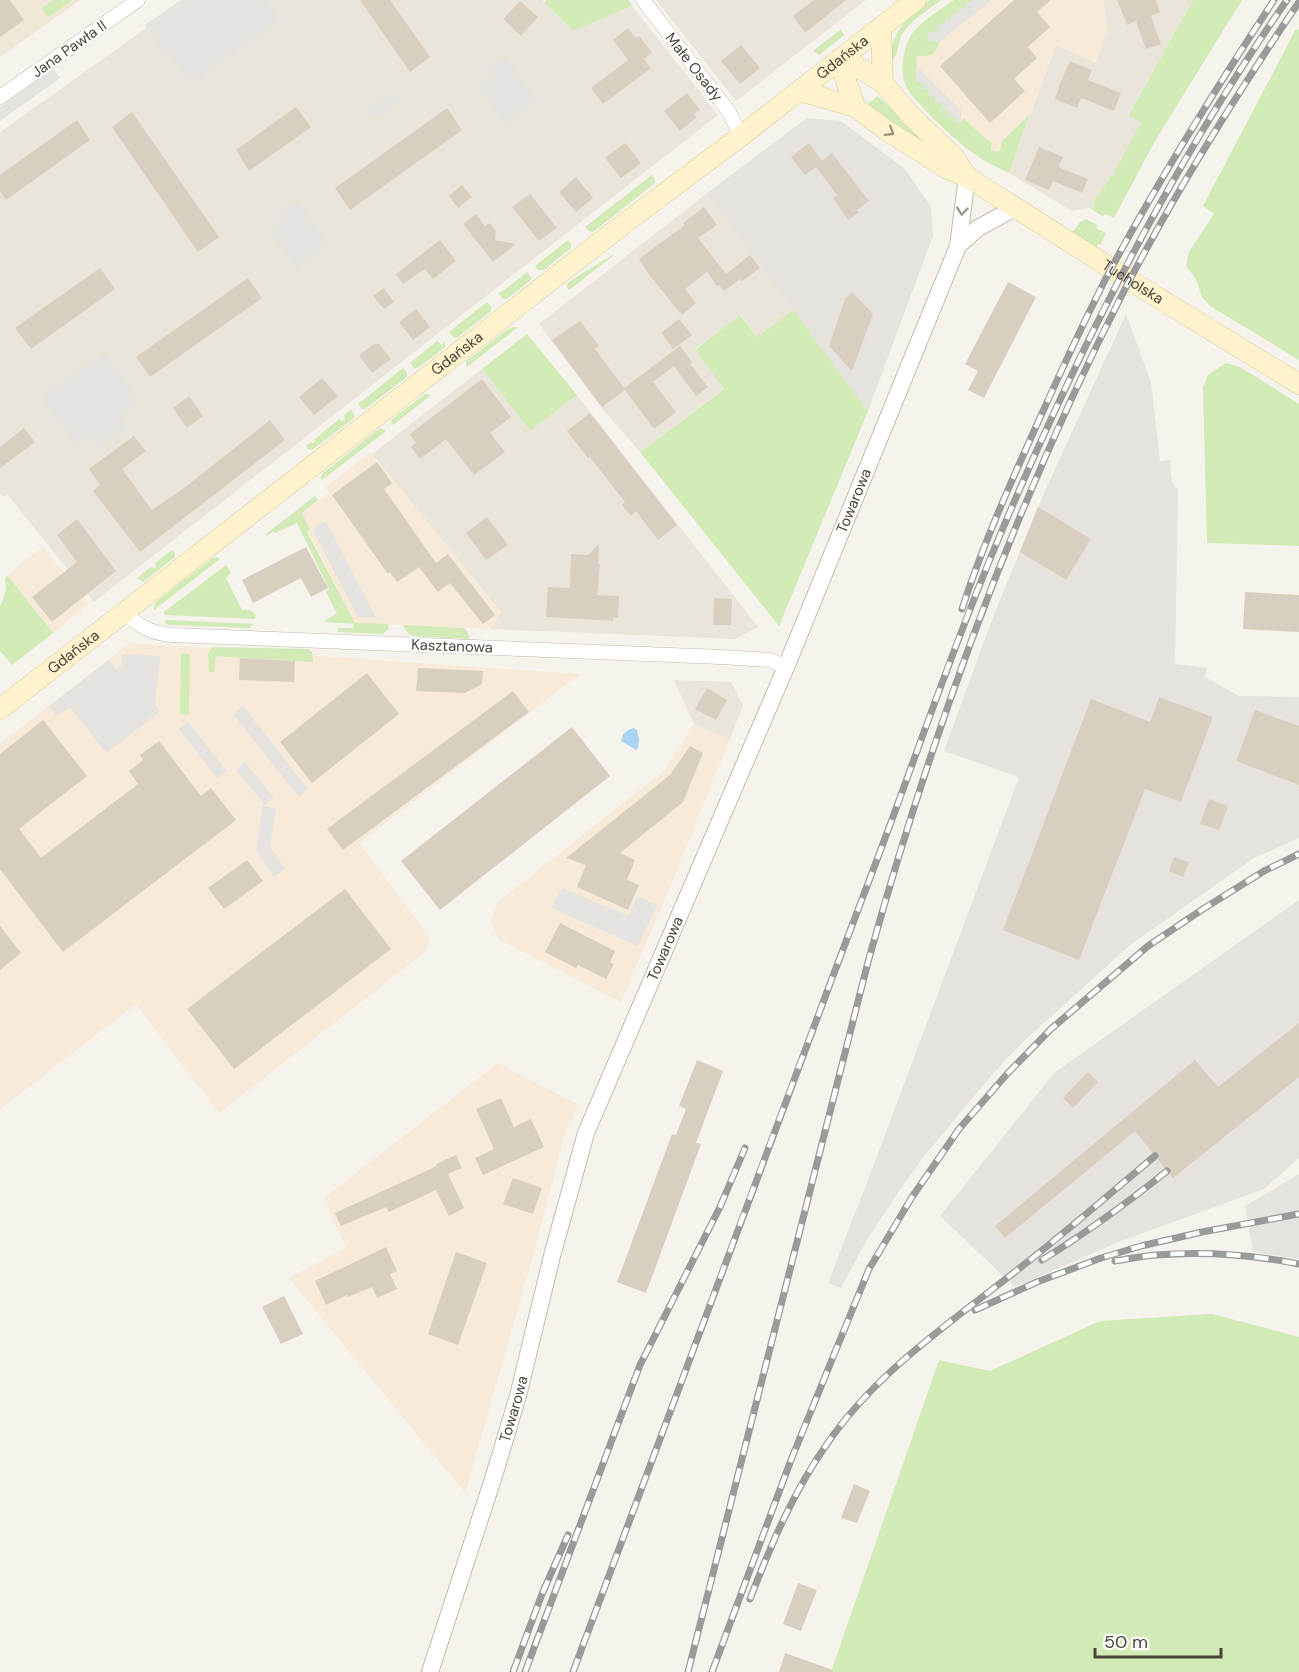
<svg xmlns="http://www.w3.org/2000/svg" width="1299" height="1672" font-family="'DM Sans',sans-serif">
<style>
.residential{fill:#eae5da}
.commercial{fill:#f7ead8}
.industrial{fill:#e6e2dd}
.education{fill:#efe8d6}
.green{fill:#d2eab5}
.parking{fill:#e5e3e0}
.water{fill:#a9d4f2}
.building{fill:#d8cfc1}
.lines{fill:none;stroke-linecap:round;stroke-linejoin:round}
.minor-casing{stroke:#c2bbae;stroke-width:15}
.tertiary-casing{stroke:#c2bbae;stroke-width:18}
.secondary-casing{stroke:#d6c79b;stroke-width:21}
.minor{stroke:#fff;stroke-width:14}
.tertiary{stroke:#fff;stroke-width:16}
.secondary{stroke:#fff3cd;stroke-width:20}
.rail-casing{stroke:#9a9a9a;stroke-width:7}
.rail{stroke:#fff;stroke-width:4.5;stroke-dasharray:14;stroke-linecap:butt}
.oneway{stroke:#9c937c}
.oneway2{stroke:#9c9892}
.labels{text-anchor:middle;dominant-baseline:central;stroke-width:4.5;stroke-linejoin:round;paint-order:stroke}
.street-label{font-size:15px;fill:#4b4439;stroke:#fff}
</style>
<rect width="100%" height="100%" fill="#f6f3ec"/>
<g class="residential">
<polygon points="186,0 542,0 573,31 632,6 718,115 94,602 7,494 3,497 0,493 0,132"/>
<polygon points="656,0 866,0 736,101"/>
<polygon points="1104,0 1193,0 1128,115 1142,121 1112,177 1094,200 1095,207 1072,211 1009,173 1056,45 1095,62 1107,31"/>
<polygon points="706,194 793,310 757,337 741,315 695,349 724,388 640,452 601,407 539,324"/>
<polygon points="482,369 530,431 577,395 758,627 735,639 490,629 501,612 372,454"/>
<polygon points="674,680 731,682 743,705 730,739 694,724"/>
</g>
<g class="commercial">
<polygon points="973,0 1104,0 1107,31 1096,63 1056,45 1030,114 1002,141 999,152 991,150 992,142 986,139 980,133 961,123 916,82 917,56 938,42 972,3"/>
<polygon points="371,452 501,613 490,629 355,623 308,531 310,529 302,513 330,493 326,487"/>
<polygon points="43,547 89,604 53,633 7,575"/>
<polygon points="130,643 580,674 359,843 430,938 425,952 219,1113 136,1004 0,1109 0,744"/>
<polygon points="694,724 730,739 676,873 621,1002 498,939 491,921 498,902 665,770"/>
<polygon points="498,1063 579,1105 565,1133 533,1256 465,1493 289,1278 346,1248 324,1198"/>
</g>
<g class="industrial">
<polygon points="807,118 841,121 905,169 931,207 933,236 868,411 706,194"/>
<polygon points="1126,314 1151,382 1160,461 1170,460 1172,482 1178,490 1175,664 1207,668 1205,677 1239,696 1299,697 1299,838 1254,858 1130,945 1023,1042 991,1076 925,1155 899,1191 869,1236 841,1288 828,1283 876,1159 1019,777 944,751 993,617 1044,493"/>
<polygon points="1299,900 1299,1158 1264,1189 1121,1241 1015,1287 940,1216 1054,1073"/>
<polygon points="1299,1174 1299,1259 1253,1252 1245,1206"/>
</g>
<polygon class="education" points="0,0 80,0 0,57"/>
<g class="green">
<polygon points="54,0 73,0 48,17 42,8"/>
<polygon points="546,0 628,0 632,6 573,31 545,3"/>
<path d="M930,0H941C928,10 912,19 903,33C897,43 899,56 890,63C890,32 907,18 930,0Z"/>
<path d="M954,0H973L972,3L944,25L928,40L939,42C936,55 930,57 917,56L916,82H922L961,123L962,119H964L986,139L992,142L991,150L999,152L1002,141L1030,114L1009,173C996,167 984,161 973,153C958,143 911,100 905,84C900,70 903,48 911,35C921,21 940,10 954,0Z"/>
<polygon points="1193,0 1242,0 1155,141 1114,218 1106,214 1102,216 1090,208 1095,207 1094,200 1112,176 1141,122 1128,116"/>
<polygon points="841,29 844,35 819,55 813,51"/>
<polygon points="1296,29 1299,30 1299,360 1210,306 1202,297 1196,279 1186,266 1189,252 1214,214 1203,206"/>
<polygon points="878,96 924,142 923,145 864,107"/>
<polygon points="652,175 655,179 655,183 593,232 589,231 585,227"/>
<polygon points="1086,219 1097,225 1096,228 1106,233 1100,245 1098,244 1097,247 1072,233 1080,222"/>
<polygon points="568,240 571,244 571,248 544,270 538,270 535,266"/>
<polygon points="614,255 569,290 567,287 567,284 573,279 611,256"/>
<polygon points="527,272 531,277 531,280 507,299 503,299 499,294"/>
<polygon points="487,302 491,306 491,311 457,338 453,337 449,332"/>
<polygon points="793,310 868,411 779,626 640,452 724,389 695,350 740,315 757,337"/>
<polygon points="514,327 518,327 467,367 466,365 466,361 508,329"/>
<polygon points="527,334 577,395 530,431 482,369"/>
<polygon points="441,338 445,343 445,347 418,368 414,368 410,363 437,341 442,345 444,343"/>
<polygon points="1226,363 1240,367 1299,404 1299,546 1207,543 1203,387 1208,375"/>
<polygon points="403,368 407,373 407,377 365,409 362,409 358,404"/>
<polygon points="425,394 428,394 430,396 393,425 391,422 392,419"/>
<polygon points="351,410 354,414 354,418 312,450 308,449 306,446 311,442 313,443 315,441 314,440 339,419 343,421 345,420 344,415"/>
<polygon points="380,428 386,431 322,480 321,477 322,474"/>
<polygon points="315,496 318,500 302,513 310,529 307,532 355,623 389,624 388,629 383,634 338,632 338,628 353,628 354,624 325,622 325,621 337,613 326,592 329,589 297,523 275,533 274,531 267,536 266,534"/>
<polygon points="172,550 175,554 175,557 143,582 137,578 151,567 155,569 156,567 155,563"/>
<polygon points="217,557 220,559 154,610 154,605 157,601 213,558"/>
<path d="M226,565L231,573L226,578L242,610C248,609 252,610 256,615L255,619L165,615L164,612Z"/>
<polygon points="7,575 53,633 12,665 0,651 0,606 4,598 6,588 5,580"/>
<polygon points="166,620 167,620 254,624 249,628 170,625 165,624"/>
<polygon points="403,625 465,628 470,637 468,639 412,636 407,632"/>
<polygon points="213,647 309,649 312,652 313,662 216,656 214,672 209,672 208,653"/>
<polygon points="181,653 190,654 189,715 180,714"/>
<polygon points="1212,1314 1299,1337 1299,1672 831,1672 939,1360 990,1371 1100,1321"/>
</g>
<g class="parking">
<polygon points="181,0 267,0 280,20 191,84 169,54 163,52 145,25"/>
<polygon points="973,0 992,0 939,42 927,40 928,32 936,32 938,24 944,25 945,19 951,20 952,13 958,14 959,8 965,9 966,2 972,3"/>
<polygon points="506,56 537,102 504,125 478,88 491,79 485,71"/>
<polygon points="917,67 961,110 961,123 955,123 955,117 948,117 948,110 942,109 942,103 935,103 935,96 929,96 929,89 922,89 922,82 916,82"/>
<polygon points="53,69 60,78 0,121 0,107"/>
<polygon points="389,94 405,99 378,117 364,112"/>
<polygon points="298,200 330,245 296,269 270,232 283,223 278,214"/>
<polygon points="104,352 140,402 120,415 128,427 98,449 90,437 76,447 41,397"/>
<polygon points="325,522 326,522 376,618 358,617 312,529"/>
<polygon points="123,654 160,656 155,704 160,712 106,753 70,707 57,716 49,706 109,660 116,669 121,666"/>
<polygon points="243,706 308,789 299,797 233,714"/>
<polygon points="188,722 227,771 217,778 179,729"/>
<polygon points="245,762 274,798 265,805 236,770"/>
<polygon points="263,806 276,808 270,847 285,869 274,877 256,850"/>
<polygon points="562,888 629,916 637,896 657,905 638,946 551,908"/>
</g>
<polygon class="water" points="634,728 637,730 639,740 638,748 636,750 621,741 623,734 630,729"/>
<g class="building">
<polygon points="0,0 10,0 24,20 0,37"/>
<polygon points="360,0 390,0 430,57 410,72"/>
<polygon points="814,0 846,0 805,33 793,16"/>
<polygon points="1014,0 1051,0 1037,12 1050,27 1028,47 1037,58 1014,79 1025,91 990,123 940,66"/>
<polygon points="1117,0 1156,0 1160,12 1151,16 1161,44 1146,49 1136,21 1127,25"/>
<polygon points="520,1 538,17 521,36 503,19"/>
<polygon points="628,28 636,38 639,36 652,52 644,59 651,68 603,104 591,88 628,60 613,40"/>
<polygon points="741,45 760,68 740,84 721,61"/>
<polygon points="1070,61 1092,70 1088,80 1121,93 1114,111 1081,98 1077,108 1055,99 1059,88 1058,88"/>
<polygon points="687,93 700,110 694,114 697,117 680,131 664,111"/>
<polygon points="296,107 311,127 249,171 236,150"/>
<polygon points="447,108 462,130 350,210 335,188"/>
<polygon points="132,112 219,237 198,252 112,127"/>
<polygon points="77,120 90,140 6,200 0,191 0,175"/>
<polygon points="625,143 641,163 621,178 605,158"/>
<polygon points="809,143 822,161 832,153 869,201 857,210 859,212 848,220 833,198 837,195 816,167 805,175 791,157"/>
<polygon points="1039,147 1063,157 1058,167 1088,179 1082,193 1053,181 1049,190 1025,180"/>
<polygon points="576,177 593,198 576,212 559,192"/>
<polygon points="462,185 472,197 458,208 449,196"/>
<polygon points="530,194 557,228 539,241 512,207"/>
<polygon points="704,207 717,225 698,238 726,274 750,255 760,268 742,281 740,279 724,291 719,285 717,286 707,272 685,289 696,303 682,315 650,276 639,259 685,225 683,223"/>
<polygon points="476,214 485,226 490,223 496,231 495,240 516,244 493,262 463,224"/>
<polygon points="440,240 456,261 433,279 425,269 403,284 396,274"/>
<polygon points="100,268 115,289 31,349 15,328"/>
<polygon points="248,278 262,298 150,377 136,357"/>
<polygon points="1008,282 1036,297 984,398 968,390 978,371 965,364"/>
<polygon points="384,288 394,302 384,309 373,296"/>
<polygon points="852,292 873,314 852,371 829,346 845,299"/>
<polygon points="416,309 430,327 413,340 399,322"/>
<polygon points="679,319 692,335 673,349 661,333"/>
<polygon points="580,321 599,346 595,349 624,388 680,346 692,362 690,364 708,387 696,396 674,366 653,382 676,412 654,429 625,390 602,407 552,340"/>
<polygon points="374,344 379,344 391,359 372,373 359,355"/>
<polygon points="322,378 338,396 314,415 299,397"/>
<polygon points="482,379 511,417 490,433 505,452 474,475 446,439 420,459 411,447 416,443 410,434"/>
<polygon points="189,396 203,416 187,428 173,408"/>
<polygon points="590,413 677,525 658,540 636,511 631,516 622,505 625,502 590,457 588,458 567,431"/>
<polygon points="270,420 285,440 140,552 93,491 100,485 89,469 134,436 146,451 122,469 152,510 184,488"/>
<polygon points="24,428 35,442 0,468 0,447"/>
<polygon points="377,462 392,483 384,489 436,563 448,554 495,615 483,624 450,583 438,592 419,567 397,582 390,572 388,574 332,495"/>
<polygon points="1038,507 1091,539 1066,580 1020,552"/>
<polygon points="487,517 508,545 486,560 466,533"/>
<polygon points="77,519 116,571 52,622 32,597 77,562 57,535"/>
<polygon points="599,544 598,564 600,564 597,595 619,596 618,618 613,618 613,621 546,617 548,587 570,588 571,554 588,555"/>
<polygon points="306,547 328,588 311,597 301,578 253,603 242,580"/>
<polygon points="1245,592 1299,595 1299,632 1243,629"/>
<polygon points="714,598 732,599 731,625 713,625"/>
<polygon points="240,658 295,661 294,682 239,680"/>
<polygon points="418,668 483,671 482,684 465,693 416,691"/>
<polygon points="367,673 399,714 312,783 280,742"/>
<polygon points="707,688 727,700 716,720 695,709"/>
<polygon points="513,691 529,712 343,850 327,829"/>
<polygon points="1159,697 1213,717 1181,802 1145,789 1079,960 1003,930 1091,699 1150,722"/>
<polygon points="1255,710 1299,726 1299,785 1236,761"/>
<polygon points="43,720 87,776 19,829 41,858 138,784 129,771 143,760 140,755 159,741 201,796 211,788 236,820 63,952 0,869 0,754"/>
<polygon points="572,727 610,776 440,910 401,861"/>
<polygon points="690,746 703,753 683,802 620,853 635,860 627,880 639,885 628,910 577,887 586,865 566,858 670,775"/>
<polygon points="1209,799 1228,806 1219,830 1200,824"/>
<polygon points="1174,857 1189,862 1183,877 1169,871"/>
<polygon points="247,860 263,881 224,909 208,888"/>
<polygon points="345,889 391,949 234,1069 187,1009"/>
<polygon points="560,923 615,951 610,962 614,964 606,979 578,965 576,968 545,952"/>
<polygon points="0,926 21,953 0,970"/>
<polygon points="1299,1023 1299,1077 1173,1178 1135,1131 1005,1238 995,1226 1195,1060 1218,1087"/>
<polygon points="697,1060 723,1071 696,1143 701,1144 646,1293 617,1282 672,1134 676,1135 686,1109 679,1106"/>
<polygon points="1088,1072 1098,1082 1073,1108 1063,1098"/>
<polygon points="501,1098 514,1127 531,1119 544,1147 483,1175 475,1158 494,1149 476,1109"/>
<polygon points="456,1155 462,1168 448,1174 464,1208 449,1216 436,1190 389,1212 386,1207 341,1226 335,1213 437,1166 436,1164"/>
<polygon points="513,1178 542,1188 533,1214 503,1204"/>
<polygon points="386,1247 397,1271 390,1274 397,1289 377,1298 372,1287 348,1297 347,1295 326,1305 315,1281"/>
<polygon points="456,1252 487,1263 458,1345 428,1334"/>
<polygon points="284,1296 303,1334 281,1344 262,1307"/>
<polygon points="854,1484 870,1491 857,1523 841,1518"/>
<polygon points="798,1583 817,1590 801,1631 783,1624"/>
<polygon points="785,1653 833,1670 833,1672 779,1672"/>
</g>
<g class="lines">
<defs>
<g id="minor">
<polyline points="643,0 729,112 741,136"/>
<polyline points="0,97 138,0"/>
<path d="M125,611C138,628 153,633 172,635L721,657L770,660L786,667"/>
</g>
<g id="tertiary">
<polyline points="958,246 978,228 1015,208"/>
<path id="s1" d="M430,1672L493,1479L518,1396L552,1256L586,1133L786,667L958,246L967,177"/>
</g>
<g id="secondary">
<polyline points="881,28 883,83"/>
<polyline points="839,60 855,65 883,83 911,116 954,157 967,177"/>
<polyline points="839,60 855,107"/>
<path id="s2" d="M800,91L855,107L886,130L946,168L967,177L1139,286L1299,384"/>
<path id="s3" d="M0,709L617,229L741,136L916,0"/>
</g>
</defs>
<use href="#minor" class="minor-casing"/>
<use href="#tertiary" class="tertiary-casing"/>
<use href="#secondary" class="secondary-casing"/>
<use href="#minor" class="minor"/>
<use href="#tertiary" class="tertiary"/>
<use href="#secondary" class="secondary"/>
<defs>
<g id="rail">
<path d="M962,609C983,544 1011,482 1039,420C1060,373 1082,326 1105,280C1156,184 1214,91 1274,0"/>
<path d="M1042,1260C1086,1233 1127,1203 1167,1171"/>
<path d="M1115,1261C1128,1259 1142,1256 1156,1255C1203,1251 1253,1255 1299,1264"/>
<polyline points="975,1310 1037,1282 1101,1258 1141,1246 1202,1232 1299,1214"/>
<path d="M750,1599C771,1545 793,1492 827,1444C874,1375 943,1328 1007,1278C1058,1239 1106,1197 1155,1156"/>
<polyline points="513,1672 542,1594 568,1535"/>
<polyline points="525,1672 640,1365 720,1207 745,1148"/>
<path d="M573,1672C675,1400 775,1128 878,857C918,751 954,644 998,540C1077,351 1170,168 1287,0"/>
<path d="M688,1672L868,962C932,732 1014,506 1123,293C1175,192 1236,95 1299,2"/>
<polyline points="712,1672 791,1460 869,1269 912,1197 959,1129 1007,1074 1051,1029 1148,946 1203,909 1264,871 1299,854"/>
</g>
</defs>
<use href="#rail" class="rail-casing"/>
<use href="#rail" class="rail"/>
</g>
<defs><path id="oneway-chevron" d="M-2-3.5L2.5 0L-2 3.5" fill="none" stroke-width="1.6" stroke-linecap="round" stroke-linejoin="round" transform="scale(1.5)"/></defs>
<use class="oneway" href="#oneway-chevron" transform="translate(890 132) rotate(32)"/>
<use class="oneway2" href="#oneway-chevron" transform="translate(962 211) rotate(96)"/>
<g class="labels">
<g class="street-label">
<text transform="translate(69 49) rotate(-35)">Jana Pawła II</text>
<text stroke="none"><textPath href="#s3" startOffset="1065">Gdańska</textPath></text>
<text transform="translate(694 67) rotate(52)">Małe Osady</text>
<text stroke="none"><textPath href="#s2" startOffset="386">Tucholska</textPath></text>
<text stroke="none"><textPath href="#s3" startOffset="579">Gdańska</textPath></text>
<text stroke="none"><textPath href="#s1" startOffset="1248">Towarowa</textPath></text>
<text transform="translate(452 646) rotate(2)">Kasztanowa</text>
<text stroke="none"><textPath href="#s3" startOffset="93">Gdańska</textPath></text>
<text stroke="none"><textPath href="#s1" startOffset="762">Towarowa</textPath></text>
<text stroke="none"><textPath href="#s1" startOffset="276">Towarowa</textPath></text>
</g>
</g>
<path d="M1095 1648v9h126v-9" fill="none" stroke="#4b4439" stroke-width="3"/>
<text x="1104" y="1648" font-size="18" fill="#4b4439" stroke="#ffffff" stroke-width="4.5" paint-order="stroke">50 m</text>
</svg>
